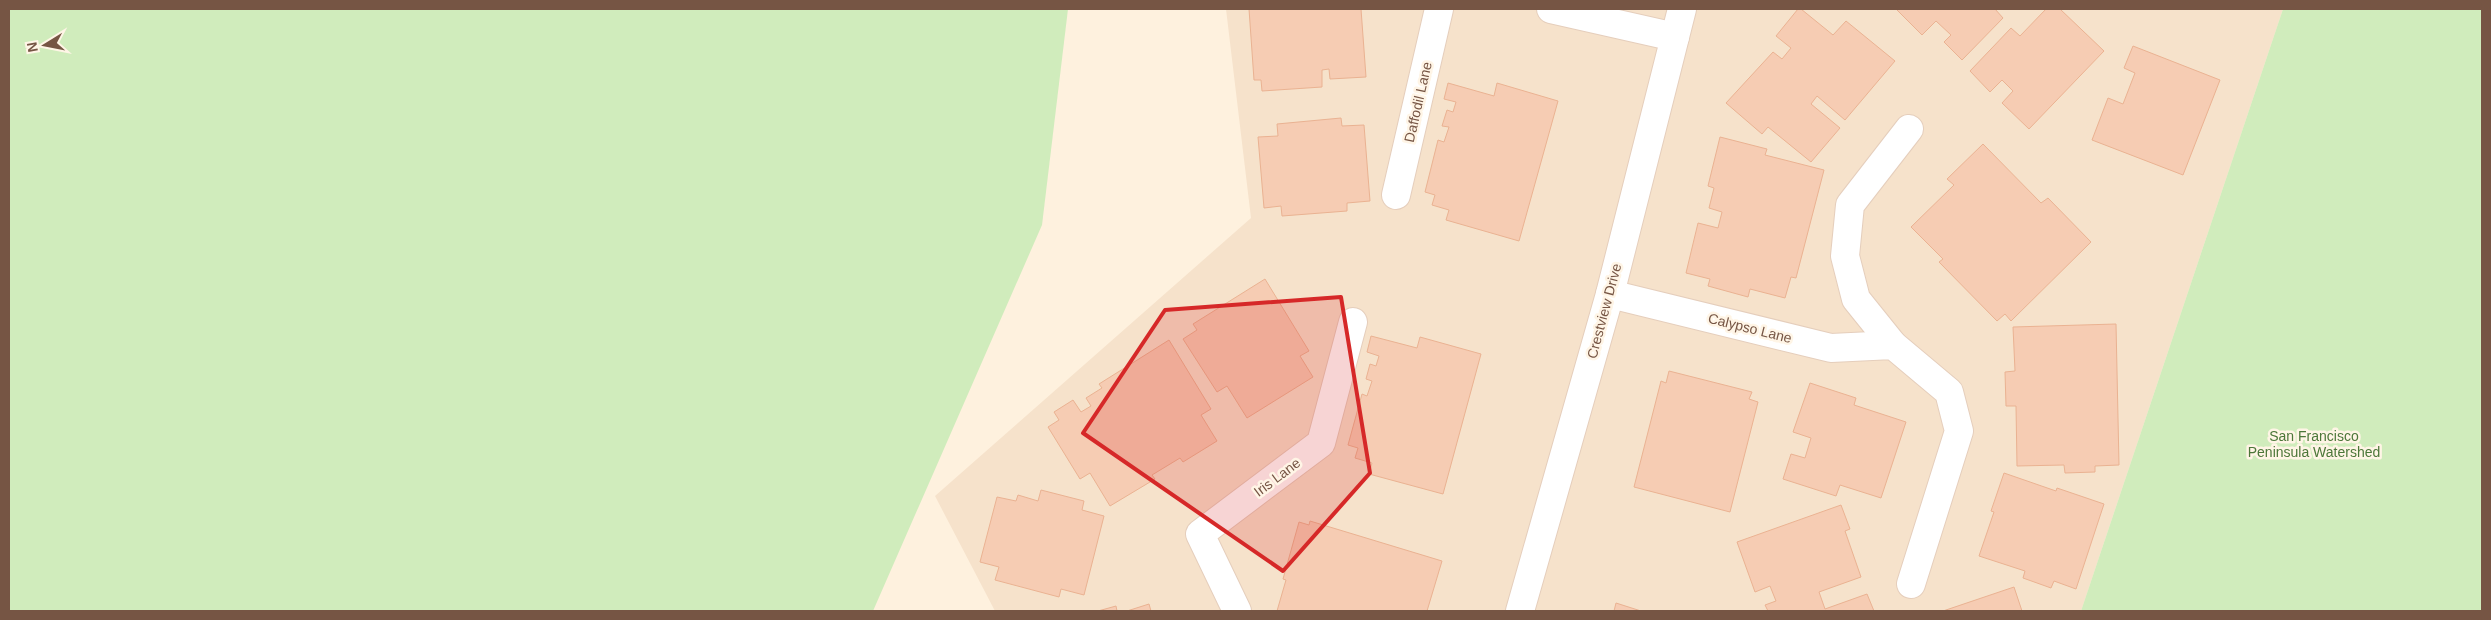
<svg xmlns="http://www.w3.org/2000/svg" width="2491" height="620" font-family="Helvetica,sans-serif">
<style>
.residential{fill:#f6e2cb}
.green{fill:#d0ecbc}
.building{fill:#f6ccb3;stroke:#eab292}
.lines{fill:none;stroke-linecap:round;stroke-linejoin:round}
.minor-casing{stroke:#e5cebc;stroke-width:30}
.minor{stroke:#fff;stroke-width:28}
.marked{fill:#d62828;fill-opacity:0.2;stroke:#d62828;stroke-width:4;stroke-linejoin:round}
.labels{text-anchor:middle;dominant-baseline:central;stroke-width:5;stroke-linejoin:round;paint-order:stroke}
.street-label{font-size:14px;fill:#765544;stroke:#fff5e6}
.park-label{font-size:14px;fill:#4c7739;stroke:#fff5e6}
</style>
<rect width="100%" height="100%" fill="#fef1de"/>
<polygon class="residential" points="1226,9 2283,9 2081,611 995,611 935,496 1251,218"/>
<g class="green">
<polygon points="9,9 1068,9 1042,225 873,611 9,611"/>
<polygon points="2283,9 2482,9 2482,611 2081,611"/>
</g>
<g class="building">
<polygon points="1249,9 1361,9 1366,77 1330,79 1329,69 1322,70 1322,87 1262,91 1261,80 1254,80"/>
<polygon points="1798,9 1801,9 1833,35 1846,21 1895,61 1845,120 1817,96 1811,104 1840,128 1811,162 1768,127 1762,134 1726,103 1773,52 1782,59 1791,48 1776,36"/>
<polygon points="1896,9 1995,9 2003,18 1962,60 1944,42 1951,35 1936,21 1922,35"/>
<polygon points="2046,9 2060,9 2104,51 2029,129 2002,103 2013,91 2002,80 1990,92 1970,71 2011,28 2020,36"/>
<polygon points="2133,46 2220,80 2183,175 2092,140 2108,98 2123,104 2135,73 2124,68"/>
<polygon points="1448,83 1494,96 1497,83 1558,101 1519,241 1446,220 1449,210 1432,205 1435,195 1425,192 1438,140 1444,142 1449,127 1442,126 1447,110 1453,112 1456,102 1444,99"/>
<polygon points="1341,118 1342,126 1364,125 1370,201 1347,203 1347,211 1282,216 1281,206 1264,208 1258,137 1278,136 1277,124"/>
<polygon points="1720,137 1767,149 1765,155 1824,170 1796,278 1791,277 1785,298 1750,289 1748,297 1708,286 1710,279 1686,273 1698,223 1718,228 1722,212 1709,208 1714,188 1708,186"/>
<polygon points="1983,144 2041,203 2048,198 2091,242 2011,321 2005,314 1997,321 1939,262 1943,259 1911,227 1954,185 1947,179"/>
<polygon points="1265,279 1309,351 1300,356 1313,377 1247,418 1227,386 1217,392 1183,339 1197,330 1193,324"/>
<polygon points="2116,324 2119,465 2095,466 2095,472 2065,473 2064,465 2017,466 2016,406 2006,406 2005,372 2015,371 2013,327"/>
<polygon points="1371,336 1417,348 1420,337 1481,354 1443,494 1369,474 1372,463 1355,458 1358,448 1348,445 1362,394 1367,396 1372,381 1366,379 1370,364 1376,366 1379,356 1367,352"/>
<polygon points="1169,340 1211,409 1201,415 1217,441 1183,462 1180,458 1152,475 1155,479 1110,506 1090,473 1080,479 1048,427 1059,420 1054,412 1073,400 1081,412 1091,406 1086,398 1102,388 1099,384"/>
<polygon points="1669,371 1752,392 1749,399 1758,402 1730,512 1634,487 1661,381 1666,383"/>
<polygon points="1810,383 1856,398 1854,405 1906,422 1881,498 1840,485 1836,496 1783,479 1791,454 1805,458 1811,438 1793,432"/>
<polygon points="2004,473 2056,491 2057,488 2104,504 2076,589 2054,581 2051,588 2023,578 2025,571 1979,556 1994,512 1991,511"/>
<polygon points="1041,490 1084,501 1082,510 1104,516 1084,595 1061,589 1059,597 995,580 999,567 980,562 997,497 1016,501 1018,495 1038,501"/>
<polygon points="1841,505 1850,529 1845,531 1861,577 1819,592 1825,609 1867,594 1874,611 1768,611 1765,605 1776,601 1770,586 1755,592 1737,542"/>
<polygon points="1310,521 1442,561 1427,611 1277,611 1286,580 1283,579 1299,522 1309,525"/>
<polygon points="2014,587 2022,611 1943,611"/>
<polygon points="1616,603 1641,611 1614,611"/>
<polygon points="1149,604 1151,611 1127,611"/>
<polygon points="1116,606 1117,611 1098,611"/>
</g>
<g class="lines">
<defs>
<g id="minor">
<polyline points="1551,9 1675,37"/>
<polyline points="1396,195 1439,9"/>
<polyline points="1610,294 1831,348 1893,345 1949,392 1959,431 1911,584"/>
<polyline points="1893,345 1856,299 1845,256 1850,205 1909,129"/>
<polyline points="1237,611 1200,534 1321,443 1353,322"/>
<polyline points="1520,611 1610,294 1682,9"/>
</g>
</defs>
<use href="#minor" class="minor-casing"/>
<use href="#minor" class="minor"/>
</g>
<path class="marked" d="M1341,297L1370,473L1283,571L1083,433L1165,310Z"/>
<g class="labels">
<g class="street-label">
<text transform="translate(1418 102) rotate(-77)">Daffodil Lane</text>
<text transform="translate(1604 311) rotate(-75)">Crestview Drive</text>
<text transform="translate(1750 328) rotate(14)">Calypso Lane</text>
<text transform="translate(1277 477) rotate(-37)">Iris Lane</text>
</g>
<g class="park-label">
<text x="2314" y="436">San Francisco<tspan x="2314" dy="16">Peninsula Watershed</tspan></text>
</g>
</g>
<rect width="2491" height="620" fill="none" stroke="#765544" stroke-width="20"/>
<g transform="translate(45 45) rotate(260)" stroke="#fff5e6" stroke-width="4" paint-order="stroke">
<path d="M0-4L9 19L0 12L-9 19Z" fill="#765544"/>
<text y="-8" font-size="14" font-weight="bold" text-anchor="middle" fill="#765544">N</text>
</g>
</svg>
